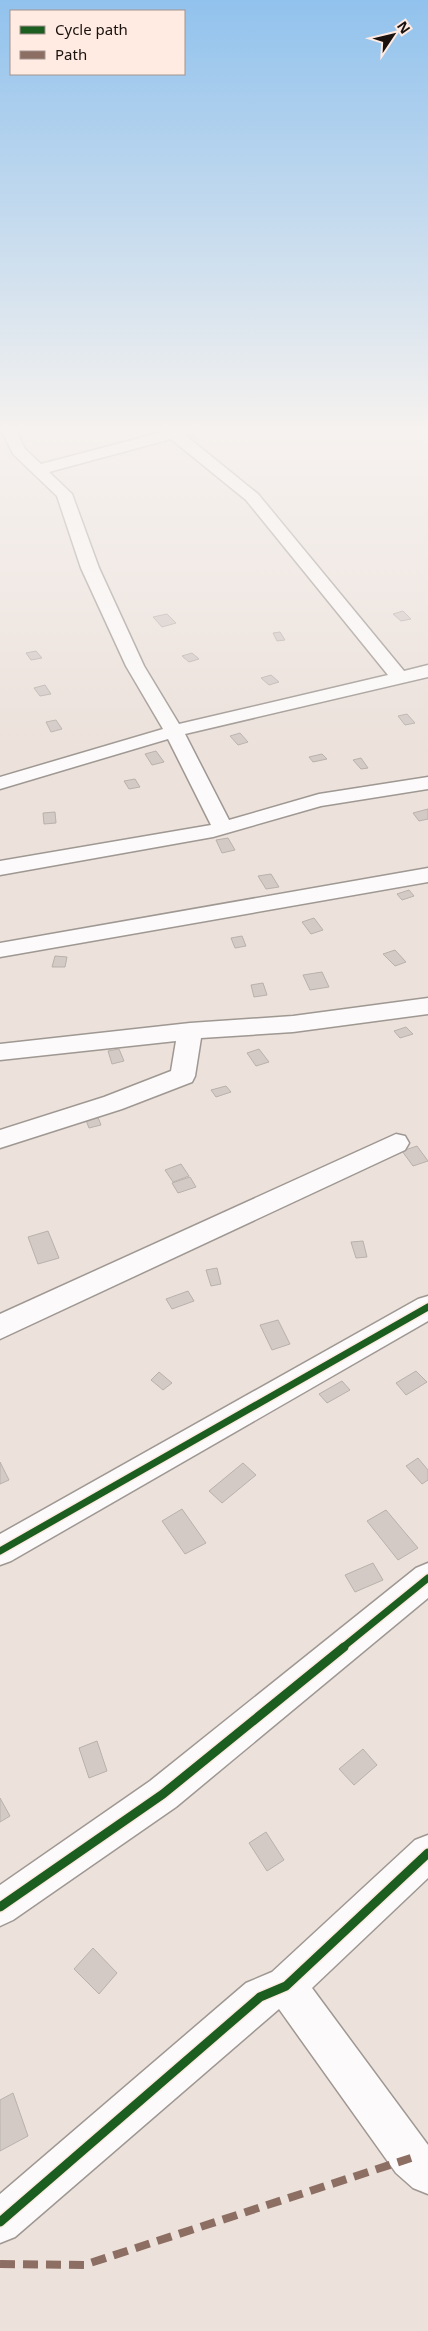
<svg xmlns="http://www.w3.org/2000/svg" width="428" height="2331" font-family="'Noto Sans',sans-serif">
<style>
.building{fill:#d3cac6;stroke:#b9b1ac}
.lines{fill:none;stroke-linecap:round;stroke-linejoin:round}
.minor-casing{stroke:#9e9792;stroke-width:3}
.minor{fill:#fcfafa;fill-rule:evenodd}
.quiet{stroke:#8d6e63;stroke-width:8;stroke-dasharray:15 8;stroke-linecap:butt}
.cycleway-far1-casing{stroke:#ffebe2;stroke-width:10}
.cycleway-casing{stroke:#ffebe2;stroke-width:12}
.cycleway-far1{stroke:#1b5e20;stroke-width:7}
.cycleway{stroke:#1b5e20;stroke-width:9}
</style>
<rect width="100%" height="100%" fill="#ece1db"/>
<g class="building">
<polygon points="403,611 411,619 401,621 393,614"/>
<polygon points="167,614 176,623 162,627 153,617"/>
<polygon points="280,632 285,640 277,641 273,633"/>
<polygon points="36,651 42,658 31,660 26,653"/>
<polygon points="192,653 199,659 189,662 182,656"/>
<polygon points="271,675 279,682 269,685 261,678"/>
<polygon points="45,685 51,694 40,696 34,688"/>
<polygon points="407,714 415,723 405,725 398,716"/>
<polygon points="56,720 62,729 51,732 46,722"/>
<polygon points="240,733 248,742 238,745 230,736"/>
<polygon points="156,751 164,762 152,765 145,754"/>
<polygon points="322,754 327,759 313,762 309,757"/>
<polygon points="361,758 368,768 361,769 353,760"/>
<polygon points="135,779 140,787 129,789 124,781"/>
<polygon points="428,809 428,819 419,821 413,813"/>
<polygon points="55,812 56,823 44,824 43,813"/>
<polygon points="228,838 235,850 222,853 216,840"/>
<polygon points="271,874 279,887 266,889 258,876"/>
<polygon points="409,890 414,896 402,900 397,894"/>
<polygon points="314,918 323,930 311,934 302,922"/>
<polygon points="242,936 246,946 235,948 231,938"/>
<polygon points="395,950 406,962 395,966 383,954"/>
<polygon points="55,956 67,957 65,967 52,967"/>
<polygon points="322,972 329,987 310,990 303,975"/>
<polygon points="263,983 267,995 254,997 251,985"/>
<polygon points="406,1027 413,1034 400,1038 394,1031"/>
<polygon points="119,1049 124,1061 112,1064 108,1051"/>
<polygon points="259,1049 269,1062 256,1066 247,1053"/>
<polygon points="226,1086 231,1092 216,1097 211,1090"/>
<polygon points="96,1112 101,1125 89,1128 84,1115"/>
<polygon points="417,1146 428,1161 413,1166 402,1151"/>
<polygon points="181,1164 189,1176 173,1182 165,1170"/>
<polygon points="190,1177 196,1187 178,1193 172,1183"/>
<polygon points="48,1231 59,1258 38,1264 28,1237"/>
<polygon points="363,1241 367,1257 356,1258 351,1242"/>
<polygon points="217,1268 221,1284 211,1286 206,1270"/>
<polygon points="188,1291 194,1301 172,1309 166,1299"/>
<polygon points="278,1320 290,1344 272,1350 260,1325"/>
<polygon points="416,1371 427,1382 406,1395 396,1383"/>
<polygon points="159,1372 172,1383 163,1390 151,1380"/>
<polygon points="342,1381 350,1390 327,1403 319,1394"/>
<polygon points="418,1458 428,1470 428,1480 422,1484 406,1466"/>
<polygon points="0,1462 9,1480 0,1484"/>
<polygon points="243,1463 256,1475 222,1503 209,1491"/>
<polygon points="182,1509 206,1543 185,1554 162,1521"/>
<polygon points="386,1510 418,1548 398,1560 367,1521"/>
<polygon points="373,1563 383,1580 355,1592 345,1575"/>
<polygon points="97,1741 107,1771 89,1778 79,1748"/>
<polygon points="363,1749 377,1765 354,1785 339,1769"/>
<polygon points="0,1798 10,1816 0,1822"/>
<polygon points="266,1832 284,1860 267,1871 249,1843"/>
<polygon points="93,1948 117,1973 99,1994 74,1969"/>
<polygon points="13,2093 28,2136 0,2151 0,2100"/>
</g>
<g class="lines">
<defs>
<g id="minor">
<path d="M1,429H15L25,449L41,464L174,429H198L196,432L185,435L258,494L404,671L428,665V677L185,734L229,820L319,794L428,777V789L321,806L213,837L0,875V861L211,825L168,739L0,789V777L163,729L126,666L81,568L57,496L13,454ZM171,439L246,500L388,675L179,724L144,666L99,568L72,494L49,472Z"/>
<polygon points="428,868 428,882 0,957 0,943"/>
<polygon points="428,998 428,1014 293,1032 201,1038 195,1076 192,1082 122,1109 0,1148 0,1130 104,1097 171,1071 176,1041 0,1060 0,1044 190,1023 293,1016"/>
<polygon points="396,1134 405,1136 409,1143 405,1150 0,1339 0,1314"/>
<polygon points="428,1296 428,1321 11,1561 0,1565 0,1534 418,1299"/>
<polygon points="428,1563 428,1598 176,1807 13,1920 0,1926 0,1885 150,1781 416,1568"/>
<polygon points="428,1835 428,1878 312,1988 428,2145 428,2194 413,2188 396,2173 279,2009 15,2237 0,2243 0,2194 246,1983 272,1972 415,1840"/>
</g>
</defs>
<use href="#minor" class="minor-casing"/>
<use href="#minor" class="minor"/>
<polyline class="quiet" points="0,2264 84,2265 411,2158"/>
<defs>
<g id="cycleway-far1">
<polyline points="0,1551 428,1307"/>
<polyline points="342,1648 428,1578"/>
</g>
<g id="cycleway">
<polyline points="0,1907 163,1794 344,1647"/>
<polyline points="0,2222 260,1997 286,1986 428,1853"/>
</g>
</defs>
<use href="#cycleway-far1" class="cycleway-far1-casing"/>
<use href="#cycleway" class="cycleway-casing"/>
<use href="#cycleway-far1" class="cycleway-far1"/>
<use href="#cycleway" class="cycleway"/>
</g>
<linearGradient id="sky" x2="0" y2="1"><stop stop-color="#91c2ed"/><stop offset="0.57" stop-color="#f6f2ef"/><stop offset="1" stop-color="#f6f2ef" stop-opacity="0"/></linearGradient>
<rect width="428" height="755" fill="url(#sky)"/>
<rect x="10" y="10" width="175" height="65" fill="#ffebe2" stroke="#a3948e"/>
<rect x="20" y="26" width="25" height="8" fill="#1b5e20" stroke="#a3948e"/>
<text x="55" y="35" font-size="15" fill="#19120f">Cycle path</text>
<rect x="20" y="51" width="25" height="8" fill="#8d6e63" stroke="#a3948e"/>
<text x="55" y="60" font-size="15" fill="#19120f">Path</text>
<g transform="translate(393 35) rotate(55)" stroke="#ffebe2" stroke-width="4" paint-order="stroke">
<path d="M0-4L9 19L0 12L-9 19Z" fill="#19120f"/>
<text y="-8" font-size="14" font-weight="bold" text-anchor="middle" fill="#19120f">N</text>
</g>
</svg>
